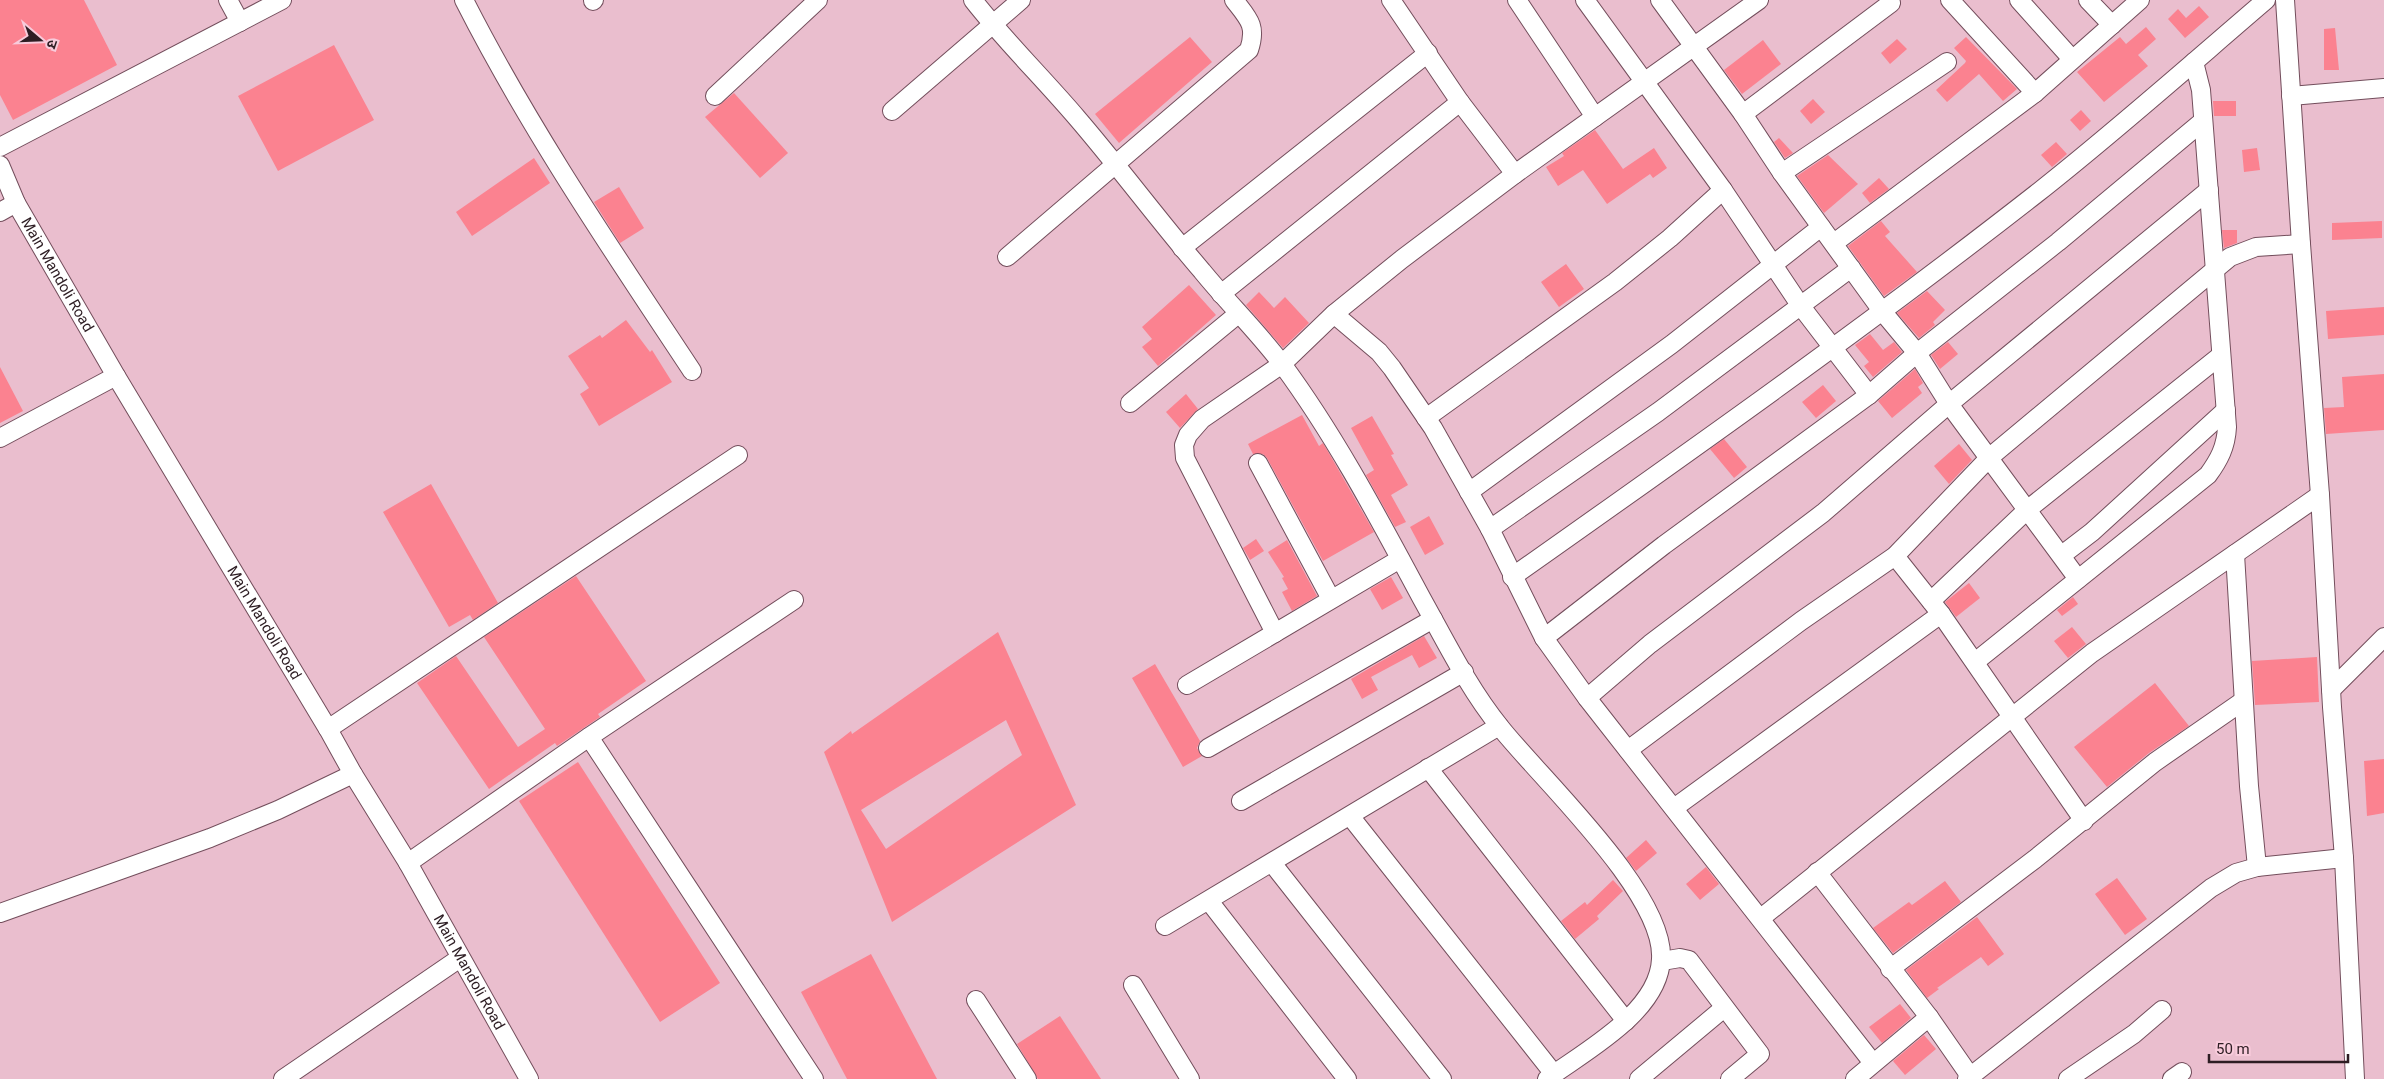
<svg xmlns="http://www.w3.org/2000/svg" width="2384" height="1079" font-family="Roboto,'Noto Sans Devanagari',sans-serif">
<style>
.building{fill:#fb8290;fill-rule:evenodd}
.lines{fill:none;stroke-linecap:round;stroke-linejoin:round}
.minor-casing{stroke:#734e5c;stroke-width:20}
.minor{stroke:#fff;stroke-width:18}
.labels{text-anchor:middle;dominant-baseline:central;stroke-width:4;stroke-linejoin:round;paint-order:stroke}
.street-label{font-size:15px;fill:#2d1d23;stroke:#f8cbdb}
</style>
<rect width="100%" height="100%" fill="#eabece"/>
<g class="building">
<polygon points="0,0 84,0 117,65 13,120 0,95"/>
<polygon points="2199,6 2209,17 2185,38 2168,19 2178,9 2186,18"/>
<polygon points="2146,27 2156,39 2138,55 2148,66 2104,102 2077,72 2120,37 2126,44"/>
<polygon points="2335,28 2339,70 2324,70 2324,29"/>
<polygon points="1190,37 1212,62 1119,143 1095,114"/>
<polygon points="1966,37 2017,89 2003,101 1979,74 1947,102 1936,90 1965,63 1966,61 1954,48"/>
<polygon points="1897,39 1907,49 1890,64 1881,53"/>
<polygon points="1763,40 1781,64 1742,94 1724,70"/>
<polygon points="334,45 374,120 278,171 238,96"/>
<polygon points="734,93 788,153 760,178 705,117"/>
<polygon points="1813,99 1825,112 1811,124 1800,111"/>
<polygon points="2213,101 2236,101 2236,116 2214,116"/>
<polygon points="2081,110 2091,121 2080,131 2070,120"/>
<polygon points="1595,130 1623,169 1654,148 1667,168 1653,178 1650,174 1607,204 1583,170 1558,186 1546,167 1564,156 1562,153"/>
<polygon points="1779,138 1793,153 1785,158 1774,142"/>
<polygon points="2056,142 2067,154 2052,167 2041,155"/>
<polygon points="2257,148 2260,170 2244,172 2242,150"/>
<polygon points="1828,155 1858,184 1824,213 1797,176"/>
<polygon points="534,158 550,183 472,236 456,212"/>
<polygon points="1879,178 1889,189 1870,203 1862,193"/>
<polygon points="619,187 644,228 620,243 594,202"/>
<polygon points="1881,221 1890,232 1885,236 1917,272 1884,296 1848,246"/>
<polygon points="2382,221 2382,238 2332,240 2332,223"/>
<polygon points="2222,230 2237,230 2237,243 2224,248"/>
<polygon points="1566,264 1584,289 1559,307 1541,282"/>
<polygon points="1189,285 1216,315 1158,366 1142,347 1152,339 1142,327"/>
<polygon points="1927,291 1945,310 1933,322 1935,325 1919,338 1897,313"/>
<polygon points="1259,292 1274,308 1285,297 1309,323 1283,348 1246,305"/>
<polygon points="2384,307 2384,335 2328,339 2326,311"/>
<polygon points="626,320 650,352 652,350 672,382 599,426 580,394 589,388 568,356 600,335 602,338"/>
<polygon points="1870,334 1883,350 1894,342 1902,352 1873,377 1864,366 1869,362 1855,345"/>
<polygon points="1948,342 1958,354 1940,369 1931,355"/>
<polygon points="0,367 23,411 0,423"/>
<polygon points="1915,369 1923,383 1918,387 1922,393 1892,418 1878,401"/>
<polygon points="2384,374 2384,430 2326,434 2324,408 2344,407 2342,377"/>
<polygon points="1823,385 1836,401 1816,418 1802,402"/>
<polygon points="1186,394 1198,409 1180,428 1166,412"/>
<polygon points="1302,415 1319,446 1323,443 1330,455 1374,532 1323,561 1267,458 1263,454 1253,454 1248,444"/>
<polygon points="1372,416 1394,454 1391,455 1408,485 1391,495 1406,522 1395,527 1366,475 1374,470 1351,428"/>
<polygon points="1724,439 1747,467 1734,478 1710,449"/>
<polygon points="1959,444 1972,460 1949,484 1934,466"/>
<polygon points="431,484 498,603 473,620 470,615 449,627 383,512"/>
<polygon points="1429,516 1444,544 1425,555 1410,527"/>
<polygon points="1256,539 1264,551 1250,560 1243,548"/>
<polygon points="1287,540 1317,596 1292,611 1282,592 1288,589 1282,578 1284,577 1268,552"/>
<polygon points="576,576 646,681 598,714 600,717 557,746 555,743 489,789 417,683 456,656 518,747 545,729 484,637"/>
<polygon points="1391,577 1403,598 1382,610 1370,589"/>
<polygon points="1969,583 1980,598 1956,617 1945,602"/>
<polygon points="2073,597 2078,604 2062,616 2057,610"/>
<polygon points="2072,627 2086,644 2068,658 2054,641"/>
<path d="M998,632L1076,805L892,922L824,752L851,731L852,734ZM1006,720L1022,755L886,849L861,810Z"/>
<polygon points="1424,636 1437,658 1419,668 1412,655 1371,677 1378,690 1362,699 1351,679"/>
<polygon points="2317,657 2319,702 2255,705 2252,661"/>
<polygon points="1155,664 1200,741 1197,748 1202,756 1183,767 1132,678"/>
<polygon points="2155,683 2189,726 2149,753 2107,787 2074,747"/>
<polygon points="2384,759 2384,813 2367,816 2364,761"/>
<polygon points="578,762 720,983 660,1022 519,801"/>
<polygon points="1646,840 1657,853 1636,871 1626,858"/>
<polygon points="1706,867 1719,884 1700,900 1686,884"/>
<polygon points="2117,878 2147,919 2125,935 2095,894"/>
<polygon points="1613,880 1623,891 1597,916 1599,919 1575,939 1561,921 1585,902 1587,905"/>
<polygon points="1945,881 1961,902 1893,953 1873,928 1909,902 1912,905"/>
<polygon points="1977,917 2004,954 1988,966 1981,957 1937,988 1939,989 1927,998 1906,970"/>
<polygon points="871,954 937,1079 847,1079 801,992"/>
<polygon points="1900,1004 1911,1018 1882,1043 1869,1027"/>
<polygon points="1060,1016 1101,1079 1038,1079 1017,1044"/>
<polygon points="1924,1035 1936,1049 1905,1075 1893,1061"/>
</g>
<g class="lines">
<defs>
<g id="minor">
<polyline points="228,0 240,22"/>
<path d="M464,0C530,130 612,250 692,371"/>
<path d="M973,0C1005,41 1043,78 1077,118C1120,168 1159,221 1202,271C1228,303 1258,332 1282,364C1336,437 1379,519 1422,599C1446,642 1469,689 1500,727C1540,778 1665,893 1661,959C1659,1012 1585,1051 1547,1079"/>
<polyline points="1391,0 1460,102 1515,174"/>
<polyline points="1517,0 1595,117"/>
<polyline points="1585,0 1723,190 1800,305 1869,395"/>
<polyline points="1660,0 1743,114 1782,173 1882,311 1917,353 1949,404 2078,579"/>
<polyline points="1950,0 2035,93"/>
<polyline points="2019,0 2072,59"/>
<polyline points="2088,0 2112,25"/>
<polyline points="2285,0 2301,244 2320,495 2332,707 2344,858 2355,1079"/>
<polyline points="593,1 594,0"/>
<polyline points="715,96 818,0"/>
<polyline points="2291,96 2384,88"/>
<polyline points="892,111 1021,0"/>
<polyline points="1743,114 1891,3"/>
<polyline points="0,147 282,0"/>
<path id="s1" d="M0,165L16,203L116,376L328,729L353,774L408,863L529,1079"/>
<polyline points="1782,173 1947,62"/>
<polyline points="0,212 16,203"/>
<polyline points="1834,243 2035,93 2140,0"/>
<polyline points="1182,248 1428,53"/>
<path d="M1007,257L1249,50C1257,26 1249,19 1234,0"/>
<polyline points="1221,294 1460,102"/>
<polyline points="1334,314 1379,352 1392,368 1433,428 1490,529 1544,638 1587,698 1873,1063"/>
<polyline points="1130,403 1238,314"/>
<polyline points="1426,418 1615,282 1670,238 1723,190"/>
<polyline points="0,438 116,376"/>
<polyline points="1258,463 1331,599"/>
<polyline points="1469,492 1672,344 1821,227"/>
<polyline points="1490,529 1658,412 1851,268"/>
<polyline points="2235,554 2249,786 2257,867"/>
<polyline points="2062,555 2092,532 2226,410"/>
<polyline points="1895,556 1941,614 2084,821"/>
<path d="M1512,577C1689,452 1866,327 2036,194C2115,132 2190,65 2266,0"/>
<polyline points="1931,601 2027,510 2220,356"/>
<polyline points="1275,633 1185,458 1184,445 1188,435 1202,419 1282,364 1334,314 1402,259 1515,174 1759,0"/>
<polyline points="1544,638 1664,545 1869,395 1917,353 2058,242 2203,121"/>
<path d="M1975,662L2208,475C2219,460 2226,447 2227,427L2201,90L2194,62"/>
<polyline points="1187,685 1400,559"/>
<polyline points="2331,690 2384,637"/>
<polyline points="1587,698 1650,644 1823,513 1949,404 2209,190"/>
<polyline points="328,729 738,455"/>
<polyline points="589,737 814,1079"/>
<polyline points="1208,748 1433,619"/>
<polyline points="1628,750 1801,621 1895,556 1990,457 2230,257 2256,247 2301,244"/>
<polyline points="1428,768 1626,1021"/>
<polyline points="1241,801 1464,672"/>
<polyline points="1674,808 1941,614"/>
<polyline points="1350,816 1554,1074"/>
<polyline points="408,863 589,737 794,600"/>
<polyline points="1272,863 1442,1079"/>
<polyline points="1817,872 1929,1017 1972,1079"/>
<polyline points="1209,901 1347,1079"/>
<polyline points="0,913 210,838 278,810 353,774"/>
<polyline points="1761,918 2092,653 2320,495"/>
<polyline points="1165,926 1499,726"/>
<polyline points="1662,961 1680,958 1689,960 1760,1054 1730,1079"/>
<polyline points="1890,969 2035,859 2155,762 2243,701"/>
<polyline points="1133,985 1190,1079"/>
<polyline points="976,1000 1027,1079"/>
<polyline points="283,1079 460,958"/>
<polyline points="1639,1079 1724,1008"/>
<polyline points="1855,1079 1929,1017"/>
<polyline points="1967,1079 2211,888 2236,873 2257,867 2344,858"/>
<polyline points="2068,1079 2134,1034 2162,1010"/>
<polyline points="2172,1079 2182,1072"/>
</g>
</defs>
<use href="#minor" class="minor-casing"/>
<use href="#minor" class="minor"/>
</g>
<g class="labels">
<g class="street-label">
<text stroke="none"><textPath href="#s1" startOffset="124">Main Mandoli Road</textPath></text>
<text stroke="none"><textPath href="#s1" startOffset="529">Main Mandoli Road</textPath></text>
<text stroke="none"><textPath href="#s1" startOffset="934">Main Mandoli Road</textPath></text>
</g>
</g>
<g transform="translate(40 40) rotate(109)" stroke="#f8cbdb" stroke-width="4" paint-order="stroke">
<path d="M0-4L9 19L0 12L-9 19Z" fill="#2d1d23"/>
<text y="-8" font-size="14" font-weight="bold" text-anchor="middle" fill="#2d1d23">उ</text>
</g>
<path d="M2209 1054v8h139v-8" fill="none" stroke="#2d1d23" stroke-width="2.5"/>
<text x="2216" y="1054" font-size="15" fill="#2d1d23" stroke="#f8cbdb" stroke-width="4" paint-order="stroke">50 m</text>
</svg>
